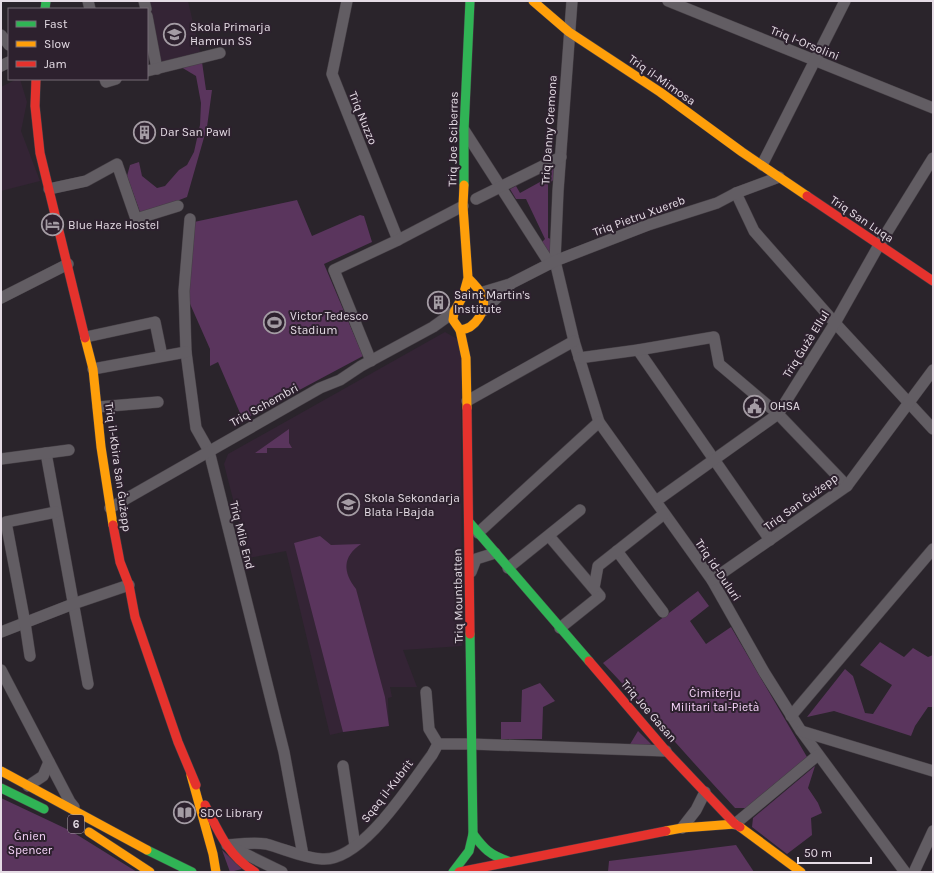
<svg xmlns="http://www.w3.org/2000/svg" width="934" height="873" font-family="Karla,sans-serif">
<style>
.built{fill:#342435}
.green{fill:#5a355d}
.lines{fill:none;stroke-linecap:round;stroke-linejoin:round}
.street-casing{stroke:#453f45;stroke-width:12}
.fast-casing{stroke:#453f45;stroke-width:10}
.slow-casing{stroke:#453f45;stroke-width:10}
.jam-casing{stroke:#453f45;stroke-width:10}
.street{stroke:#625d63;stroke-width:11}
.fast{stroke:#30b455;stroke-width:9}
.slow{stroke:#ff9f0a;stroke-width:9}
.jam{stroke:#e5322d;stroke-width:9}
.labels{text-anchor:middle;dominant-baseline:central;stroke-width:4;stroke-linejoin:round;paint-order:stroke}
.shield{fill:#2d212e;stroke:#aea4ae;stroke-width:1}
.shield-label{font-size:11px;font-weight:bold;fill:#e5dce5}
.poi-label{font-size:12px;fill:#e5dce5;stroke:#2d212e;text-anchor:start}
.street-label{font-size:12px;fill:#e5dce5;stroke:#2d212e}
.park-label{font-size:12px;fill:#f7d4fa;stroke:#2d212e}
</style>
<rect width="100%" height="100%" fill="#2a242b"/>
<g class="built">
<polygon points="147,1 188,1 200,52 161,62"/>
<polygon points="17,79 20,79 27,102 21,131 40,181 1,191 1,87"/>
<polygon points="445,332 461,341 462,646 403,650 417,687 390,687 392,697 388,698 389,726 343,732 330,735 286,551 248,558 224,464 228,454"/>
</g>
<g class="green">
<polygon points="202,62 206,90 212,90 207,127 187,197 141,215 127,176 130,165 139,162 142,176 157,188 165,186 179,170 187,165 194,152 200,125 201,103 196,76 181,67"/>
<polygon points="557,167 556,178 548,184 548,238 554,240 553,254 550,254 542,242 545,239 526,199 516,199 510,189 516,186 520,193 549,177 549,171"/>
<polygon points="297,200 312,236 360,215 364,216 372,242 324,264 363,356 243,420 218,362 210,366 210,349 187,297 194,222"/>
<polygon points="289,429 289,443 292,448 267,448 267,453 255,453"/>
<path d="M320,536L331,545L361,544C342,557 343,572 356,589L385,697L389,726L343,732L294,543Z"/>
<path d="M698,591L709,606L690,621L706,644L731,627L807,757L748,808H735C690,760 648,710 603,663Z"/>
<polygon points="880,642 904,657 913,648 928,657 933,655 933,707 928,707 915,726 911,736 834,711 807,717 845,669 853,676 865,713 873,714 892,685 860,665"/>
<polygon points="540,683 555,701 543,707 542,739 501,739 501,722 521,722 522,690"/>
<polygon points="638,731 653,746 629,746"/>
<polygon points="815,766 808,788 818,803 822,813 811,818 812,835 787,854 752,827 753,818"/>
<polygon points="1,798 71,831 137,872 1,872"/>
<polygon points="736,845 754,872 608,872 609,861"/>
<polygon points="222,850 242,869 230,872"/>
</g>
<g class="lines">
<defs>
<g id="street">
<polyline points="88,1 90,9"/>
<polyline points="144,1 146,9"/>
<polyline points="347,1 332,74 398,240"/>
<polyline points="572,1 558,191 555,261 574,341 599,422 712,580 764,672 801,731 905,872"/>
<polyline points="668,1 933,108"/>
<polyline points="147,16 157,69"/>
<polyline points="1,35 9,45"/>
<polyline points="1,66 9,62"/>
<polyline points="147,71 220,53"/>
<polyline points="105,79 106,82 116,79"/>
<polyline points="464,130 550,264"/>
<polyline points="762,165 845,1"/>
<polyline points="49,189 86,181 117,164 136,219 178,206"/>
<polyline points="736,193 754,231 835,323 933,429"/>
<polyline points="476,199 561,157"/>
<polyline points="190,219 184,291 186,352 196,428 209,451 284,752 303,855"/>
<polyline points="480,293 510,284 555,261 648,225 717,203 736,193 779,177"/>
<polyline points="1,298 68,264"/>
<polyline points="483,311 510,285"/>
<polyline points="86,337 155,322 162,356"/>
<polyline points="638,350 770,540"/>
<polyline points="579,358 638,350 714,337 719,364 778,414 847,486"/>
<polyline points="371,361 334,270 398,240 463,206"/>
<polyline points="93,369 186,352"/>
<polyline points="467,401 574,341"/>
<polyline points="98,407 158,402"/>
<polyline points="46,453 88,684"/>
<polyline points="1,459 69,450"/>
<polyline points="656,501 778,414 835,323 879,245 933,158"/>
<polyline points="110,508 320,388 340,380 361,366 433,327 454,312"/>
<polyline points="478,533 599,422"/>
<polyline points="549,536 600,596 560,628"/>
<polyline points="617,551 663,612"/>
<polyline points="508,568 580,510"/>
<polyline points="471,572 476,559 495,553"/>
<polyline points="712,580 847,486 933,370"/>
<polyline points="594,588 598,566 664,514"/>
<polyline points="1,632 73,604 129,585"/>
<polyline points="30,656 25,623 6,522 56,512"/>
<polyline points="1,670 70,802 74,807"/>
<polyline points="426,692 429,729 438,744"/>
<polyline points="791,716 933,549"/>
<polyline points="801,731 933,771"/>
<polyline points="343,766 355,846"/>
<polyline points="28,786 43,776 49,762"/>
<polyline points="735,824 818,755"/>
<polyline points="682,828 696,810 705,792"/>
<path d="M227,845C239,844 254,842 266,844C285,849 303,858 322,859C362,862 410,784 432,755L438,744H471L666,751"/>
<polyline points="229,846 282,872"/>
<polyline points="914,872 933,831"/>
</g>
<g id="fast">
<polyline points="45,9 46,1"/>
<polyline points="464,185 464,130 470,1"/>
<polyline points="469,522 589,661"/>
<polyline points="1,788 44,809"/>
<path d="M473,834C484,849 490,855 508,861"/>
<polyline points="147,850 192,872"/>
<polyline points="453,872 469,851 473,834 470,634"/>
</g>
<g id="slow">
<polyline points="533,1 569,32 660,92 742,152 807,196"/>
<path d="M464,185L463,206L468,278L463,296L454,312L453,320L460,330C475,329 488,310 482,295C479,289 473,283 468,278"/>
<polyline points="460,330 466,358 467,408"/>
<polyline points="85,338 93,369 101,447 113,525"/>
<polyline points="1,771 147,850"/>
<polyline points="191,775 213,854 216,872"/>
<polyline points="740,827 801,872"/>
<polyline points="666,831 682,828 735,824"/>
<polyline points="89,832 150,872"/>
</g>
<g id="jam">
<polyline points="36,79 35,106 40,153 85,338"/>
<polyline points="807,196 933,281"/>
<polyline points="467,408 470,634"/>
<polyline points="113,525 120,562 129,585 135,617 178,742 196,785"/>
<polyline points="589,661 666,751 735,824 740,827"/>
<path d="M205,805C219,832 228,856 255,872"/>
<polyline points="459,872 666,831"/>
</g>
</defs>
<use href="#street" class="street-casing"/>
<use href="#fast" class="fast-casing"/>
<use href="#slow" class="slow-casing"/>
<use href="#jam" class="jam-casing"/>
<use href="#street" class="street"/>
<use href="#fast" class="fast"/>
<use href="#slow" class="slow"/>
<use href="#jam" class="jam"/>
</g>
<defs>
<symbol id="school-ring" viewBox="-11 -11 22 22"><circle r="9.5" fill="#2d212e" stroke="#a49ca4" stroke-width="1.5"/><path d="M0-5L7-2L0 1L-7-2ZM-4 1L0 2.5L4 1V4Q0 6-4 4Z" fill="#a49ca4"/></symbol>
<symbol id="building-ring" viewBox="-11 -11 22 22"><circle r="9.5" fill="#2d212e" stroke="#a49ca4" stroke-width="1.5"/><path d="M-4-6H4V6H1V3H-1V6H-4ZM-2.5-4.3h1.7v1.8h-1.7ZM.8-4.3h1.7v1.8H.8ZM-2.5-1h1.7V.8h-1.7ZM.8-1h1.7V.8H.8Z" fill="#a49ca4"/></symbol>
<symbol id="hotel-ring" viewBox="-11 -11 22 22"><circle r="9.5" fill="#2d212e" stroke="#a49ca4" stroke-width="1.5"/><path d="M-6-4.5h1.5V1H6V5H4.5V3h-9V5H-6ZM-4 0a1.8 1.8 0 1 1 3.6 0ZM.5 0V-2.5h3Q6-2.5 6 0Z" fill="#a49ca4"/></symbol>
<symbol id="stadium-ring" viewBox="-11 -11 22 22"><circle r="9.5" fill="#2d212e" stroke="#a49ca4" stroke-width="1.5"/><path d="M0-5a6.5 5 0 1 0 0 10a6.5 5 0 1 0 0-10ZM-3.5-1.8h7v3.6h-7Z" fill="#a49ca4"/></symbol>
<symbol id="civic-ring" viewBox="-11 -11 22 22"><circle r="9.5" fill="#2d212e" stroke="#a49ca4" stroke-width="1.5"/><path d="M-.6-6.5H3V-4.5H.6V-3L4-1V1h2V6H-6V1h2V-1L-.6-3ZM-1.2 2.5V6h2.4V2.5Z" fill="#a49ca4"/></symbol>
<symbol id="library-ring" viewBox="-11 -11 22 22"><circle r="9.5" fill="#2d212e" stroke="#a49ca4" stroke-width="1.5"/><path d="M-6-4Q-3-5.5-.7-3.5V5Q-3 3-6 4ZM6-4Q3-5.5 .7-3.5V5Q3 3 6 4Z" fill="#a49ca4"/></symbol>
</defs>
<g fill-rule="evenodd">
<use href="#school-ring" x="162" y="22" width="25" height="25"/>
<use href="#building-ring" x="132" y="120" width="25" height="25"/>
<use href="#hotel-ring" x="40" y="212" width="25" height="25"/>
<use href="#building-ring" x="426" y="290" width="25" height="25"/>
<use href="#stadium-ring" x="262" y="310" width="25" height="25"/>
<use href="#civic-ring" x="742" y="394" width="25" height="25"/>
<use href="#school-ring" x="336" y="492" width="25" height="25"/>
<use href="#library-ring" x="172" y="800" width="25" height="25"/>
</g>
<g class="labels">
<rect class="shield" x="68" y="815" width="16" height="18" rx="3"/>
<g class="shield-label">
<text x="76" y="824">6</text>
</g>
<g class="poi-label">
<text x="190" y="27">Skola Primarja<tspan x="190" dy="14">Ħamrun SS</tspan></text>
<text x="160" y="132">Dar San Pawl</text>
<text x="68" y="225">Blue Haze Hostel</text>
<text x="454" y="295">Saint Martin's<tspan x="454" dy="14">Institute</tspan></text>
<text x="290" y="316">Victor Tedesco<tspan x="290" dy="14">Stadium</tspan></text>
<text x="770" y="406">OHSA</text>
<text x="364" y="498">Skola Sekondarja<tspan x="364" dy="14">Blata l-Bajda</tspan></text>
<text x="200" y="813">SDC Library</text>
</g>
<g class="street-label">
<text transform="translate(805 43) rotate(22)">Triq l-Orsolini</text>
<text transform="translate(662 80) rotate(35)">Triq il-Mimosa</text>
<text transform="translate(363 118) rotate(68)">Triq Nuzzo</text>
<text transform="translate(549 130) rotate(-86)">Triq Danny Cremona</text>
<text transform="translate(453 139) rotate(-89)">Triq Joe Sciberras</text>
<text transform="translate(639 216) rotate(-20)">Triq Pietru Xuereb</text>
<text transform="translate(862 219) rotate(34)">Triq San Luqa</text>
<text transform="translate(806 344) rotate(-58)">Triq Ġużè Ellul</text>
<text transform="translate(264 405) rotate(-29)">Triq Schembri</text>
<text transform="translate(118 467) rotate(82)">Triq il-Kbira San Ġużepp</text>
<text transform="translate(801 502) rotate(-36)">Triq San Ġużepp</text>
<text transform="translate(242 535) rotate(76)">Triq Mile End</text>
<text transform="translate(718 570) rotate(56)">Triq id-Duluri</text>
<text transform="translate(458 596) rotate(-91)">Triq Mountbatten</text>
<text transform="translate(649 711) rotate(49)">Triq Joe Gasan</text>
<text transform="translate(387 791) rotate(-52)">Sqaq il-Kubrit</text>
</g>
<g class="park-label">
<text x="715" y="693">Ċimiterju<tspan x="715" dy="14">Militari tal-Pietà</tspan></text>
<text x="30" y="836">Ġnien<tspan x="30" dy="14">Spencer</tspan></text>
</g>
</g>
<rect width="934" height="873" fill="none" stroke="#e5dce5" stroke-width="4"/>
<rect x="8" y="8" width="140" height="72" fill="#2d212e" stroke="#776c77"/>
<rect x="16" y="21" width="20" height="6" fill="#30b455" stroke="#776c77"/>
<text x="44" y="28" font-size="12" fill="#e5dce5">Fast</text>
<rect x="16" y="41" width="20" height="6" fill="#ff9f0a" stroke="#776c77"/>
<text x="44" y="48" font-size="12" fill="#e5dce5">Slow</text>
<rect x="16" y="61" width="20" height="6" fill="#e5322d" stroke="#776c77"/>
<text x="44" y="68" font-size="12" fill="#e5dce5">Jam</text>
<path d="M798 857v6h73v-6" fill="none" stroke="#e5dce5" stroke-width="2"/>
<text x="804" y="857" font-size="12" fill="#e5dce5" stroke="#2d212e" stroke-width="3" paint-order="stroke">50 m</text>
</svg>
